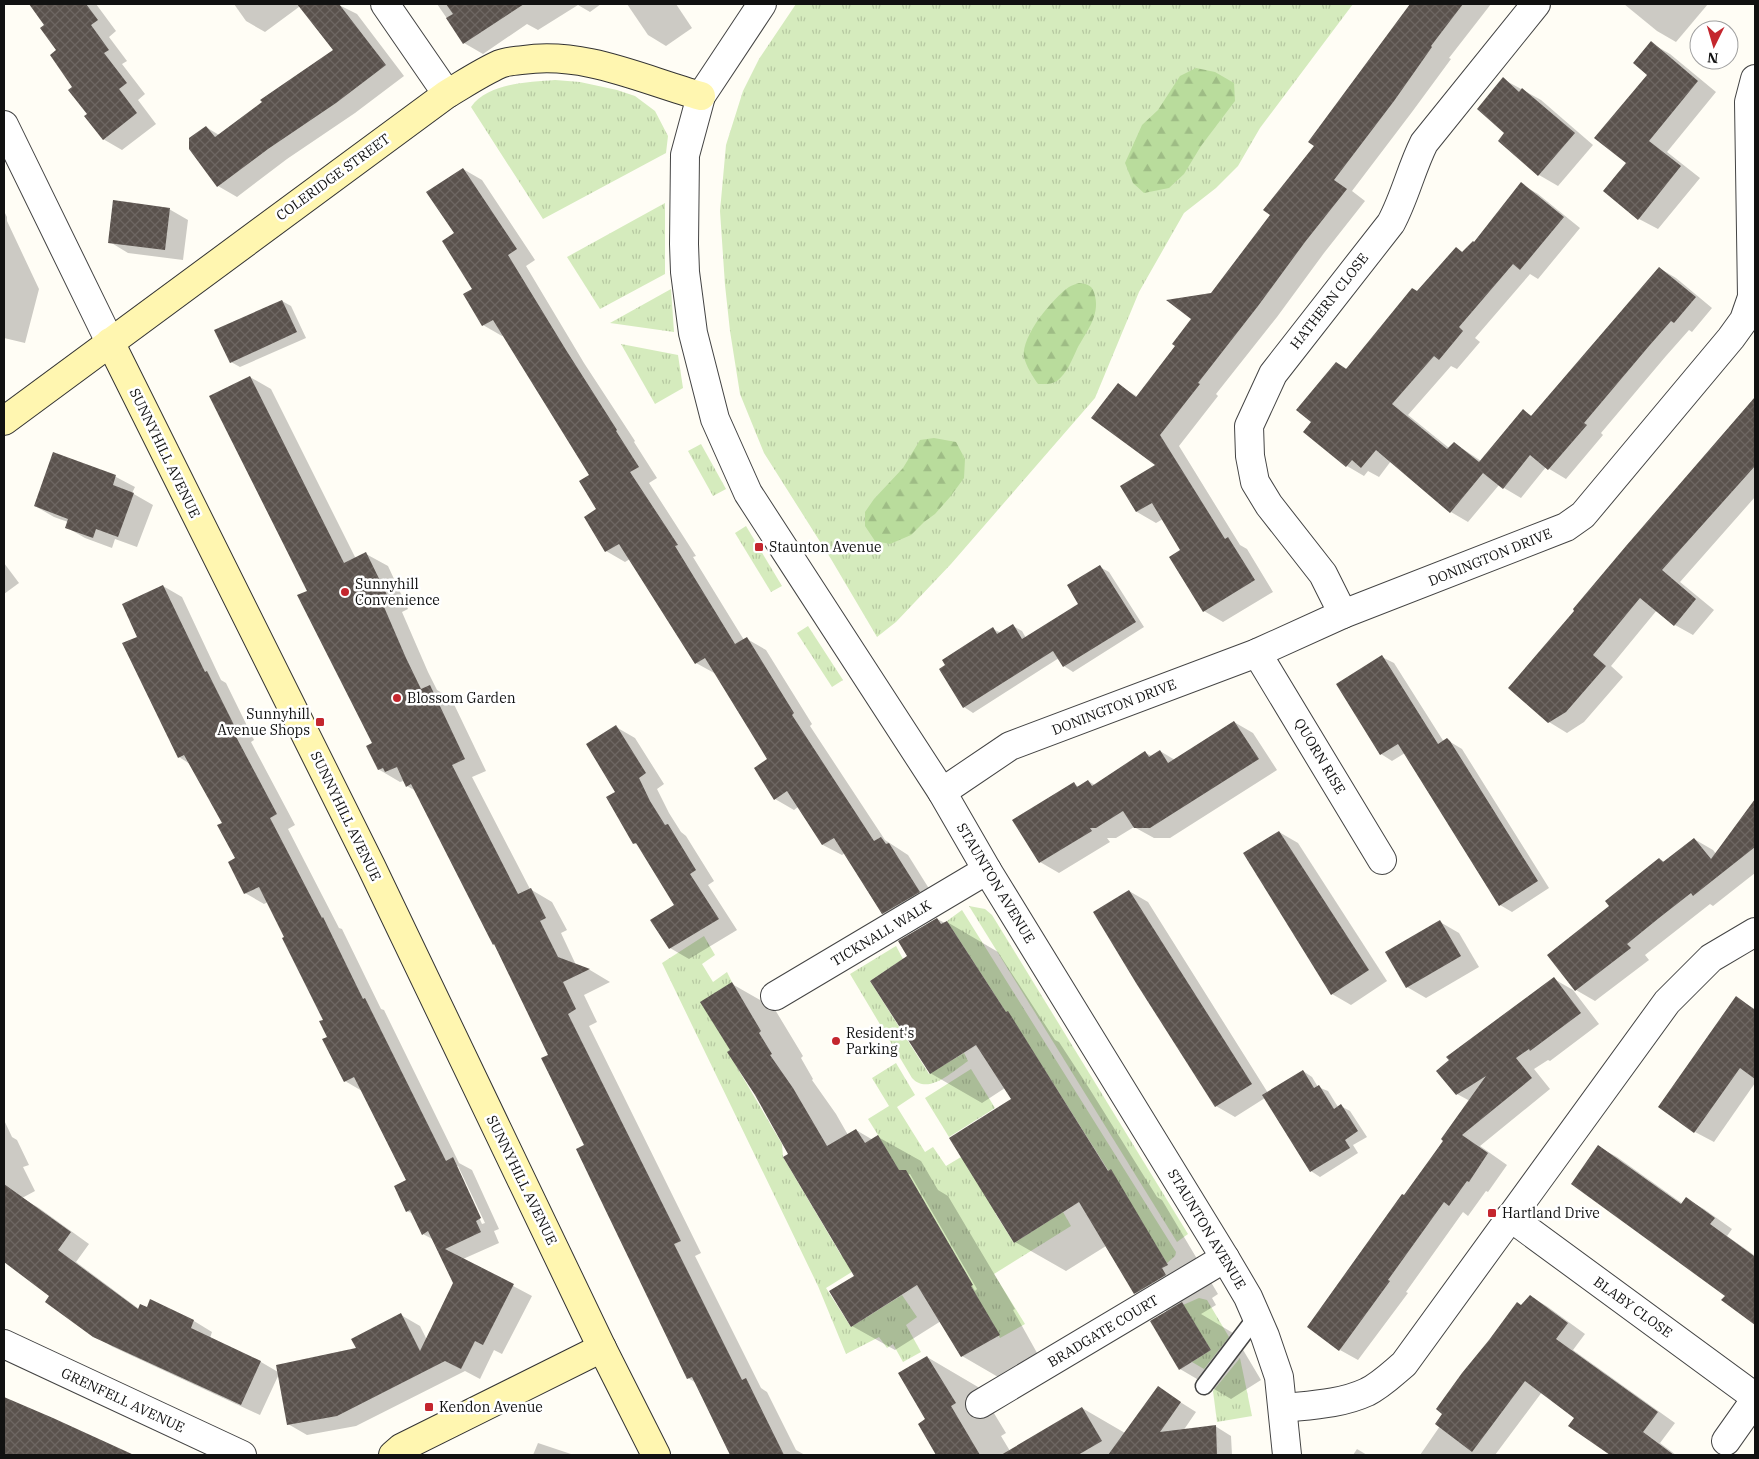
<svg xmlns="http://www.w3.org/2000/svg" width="1759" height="1459" font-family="'IBM Plex Serif',serif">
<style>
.grass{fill:url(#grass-tufts)}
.forest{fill:url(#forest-firs)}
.shadow{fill:#0003;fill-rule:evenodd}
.building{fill:url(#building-cross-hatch)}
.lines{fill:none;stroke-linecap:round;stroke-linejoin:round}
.lane-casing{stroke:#444;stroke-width:19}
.street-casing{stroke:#444;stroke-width:30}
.secondary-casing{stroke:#333;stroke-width:30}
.lane{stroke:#fff;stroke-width:16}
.street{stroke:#fff;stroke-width:28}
.secondary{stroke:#fff6b0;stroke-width:28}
.poi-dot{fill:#c4262e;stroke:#fff;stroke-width:2}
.labels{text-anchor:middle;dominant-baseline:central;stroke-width:5;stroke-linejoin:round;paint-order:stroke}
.street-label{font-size:14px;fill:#111;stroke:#fff}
.poi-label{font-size:14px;fill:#111;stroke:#fff;text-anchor:start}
</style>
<defs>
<pattern id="grass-tufts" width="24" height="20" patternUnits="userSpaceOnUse" patternTransform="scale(1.25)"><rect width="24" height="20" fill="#d5ebbd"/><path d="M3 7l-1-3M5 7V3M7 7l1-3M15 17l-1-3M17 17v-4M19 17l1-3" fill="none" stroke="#b6c8a1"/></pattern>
<pattern id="forest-firs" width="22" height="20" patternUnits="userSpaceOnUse" patternTransform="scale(1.25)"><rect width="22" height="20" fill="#b9dc9c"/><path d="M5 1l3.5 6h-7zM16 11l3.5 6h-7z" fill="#9ebc85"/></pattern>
<pattern id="building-cross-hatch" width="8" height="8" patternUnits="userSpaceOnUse" patternTransform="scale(1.25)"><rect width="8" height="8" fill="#5a524d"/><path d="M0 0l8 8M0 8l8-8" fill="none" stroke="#6d6662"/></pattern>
</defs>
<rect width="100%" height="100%" fill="#fffdf5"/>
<g class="grass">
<polygon points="796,4 1353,4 1260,128 1238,166 1216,188 1184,213 1139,292 1095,398 951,564 896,622 877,637 831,559 764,453 740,394 730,331 725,285 720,211 726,145 743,91 759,59"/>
<path d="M555,80L580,82L617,90L635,96L655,111L668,136L666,153L543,219L471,107C488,83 528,82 555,80Z"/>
<polygon points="665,203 665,274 600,309 567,257"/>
<polygon points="671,289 674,332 610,323"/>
<polygon points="621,344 678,355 683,388 655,404"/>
<polygon points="701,444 726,489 713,496 688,451"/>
<polygon points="746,526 782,586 771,592 735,533"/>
<polygon points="808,626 843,680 832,687 797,633"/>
<polygon points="969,906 985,909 992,915 1188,1234 1177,1242"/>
<polygon points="962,910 1176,1252 1175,1256 1167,1263 1008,1012 1006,1012 947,921"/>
<polygon points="704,936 715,955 702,964 713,982 727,972 732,982 730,1050 728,1052 782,1144 783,1157 841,1255 884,1252 826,1288 851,1327 902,1295 917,1317 906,1325 921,1352 903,1362 893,1344 887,1348 879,1337 846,1354 818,1286 662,963"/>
<path d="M896,946L903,959L870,981L929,1074L964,1053L968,1061C953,1071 928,1096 912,1078L850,974Z"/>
<polygon points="896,1063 915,1095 897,1107 925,1152 933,1147 946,1166 961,1157 1015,1199 995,1213 1014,1243 1063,1212 1071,1226 994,1274 1025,1324 1000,1338 971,1286 887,1210 878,1135 868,1119 889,1106 872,1078"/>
<polygon points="971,1069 995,1108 949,1137 925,1098"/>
<polygon points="1199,1298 1207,1300 1229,1337 1204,1369 1192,1362 1211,1350 1183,1305"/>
<polygon points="1240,1358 1252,1416 1217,1422 1213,1391"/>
</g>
<g class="forest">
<polygon points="1196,68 1215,72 1234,83 1235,101 1201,146 1184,174 1169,188 1144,193 1133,183 1125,163 1142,125 1158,110 1180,76"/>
<path d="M1079,283C1089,284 1093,286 1095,296C1100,316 1086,332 1077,349C1072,360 1067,373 1057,381C1051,385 1045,384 1038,384C1033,377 1026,366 1024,357C1021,336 1053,298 1069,287C1072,285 1076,284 1079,283Z"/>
<polygon points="934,438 956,442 965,459 964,478 950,497 935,514 924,522 911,535 890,544 875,541 865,526 865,512 874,499 903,468 920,440"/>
</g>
<g class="shadow">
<polygon points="31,4 96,4 116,31 109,37 127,61 122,64 145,94 138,100 156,124 122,150 103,139 74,87 46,25"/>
<polygon points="234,4 303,4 265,32 246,21"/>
<polygon points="337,4 357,14 404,76 355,113 287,159 237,197 218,186 206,127 219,135 334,51 312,22"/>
<polygon points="437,4 601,4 590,12 578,5 538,30 527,24 483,54 464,43"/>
<polygon points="627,4 676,4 692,28 666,46 648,35"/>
<polygon points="1409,4 1491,4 1449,58 1451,59 1412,112 1352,191 1365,201 1324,253 1277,317 1216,394 1218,396 1179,446 1240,545 1247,549 1273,592 1223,622 1204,611 1182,551 1163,519 1156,523 1137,512 1122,487 1157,465 1118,385 1138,397 1272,215 1315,146 1411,5"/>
<polygon points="1624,4 1708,4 1676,42 1657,31"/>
<polygon points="1651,43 1670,54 1716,92 1667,152 1700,178 1658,229 1639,219 1627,163 1649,74"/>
<polygon points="1503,79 1541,100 1593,145 1558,186 1539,175 1506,133"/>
<polygon points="463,169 482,180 535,260 526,266 584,363 635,441 634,442 657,478 649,483 696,556 693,557 744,640 747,639 766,650 812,724 810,726 885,840 908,855 938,903 901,924 882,914 845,853 842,855 823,845 798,807 794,810 775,799 769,759 716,674 696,663 630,559 625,562 606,551 591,475 504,335 502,336 483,325 474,289 456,234"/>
<polygon points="1521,184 1538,194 1580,228 1538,279 1530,274 1475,338 1480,342 1457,369 1451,366 1408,415 1449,448 1454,443 1481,461 1523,411 1532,416 1659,268 1676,278 1712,308 1692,332 1689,330 1666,356 1601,433 1603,435 1566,479 1546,467 1521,498 1499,485 1468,522 1451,512 1391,461 1379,477 1368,471 1364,476 1347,466 1313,422 1337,363 1347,369 1456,248 1464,253 1475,243"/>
<polygon points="169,209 188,220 183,260 128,253 110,242"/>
<polygon points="4,211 7,217 7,221 39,289 25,343 4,338"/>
<polygon points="282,301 291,306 306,338 240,367 231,362"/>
<polygon points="250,377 271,389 356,559 366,554 388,566 408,609 402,612 428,672 437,690 451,698 486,771 472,777 530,889 552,902 567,930 561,933 576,965 590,970 610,982 584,995 597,1022 589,1026 701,1253 695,1256 761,1388 767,1392 796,1450 805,1455 732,1455 696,1383 688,1378 586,1145 550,1055 496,945 416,791 407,786 403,781 400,782 378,769 374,744 308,592"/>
<polygon points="1755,397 1755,497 1680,582 1714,610 1693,635 1675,625 1657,610 1611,666 1623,677 1584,722 1567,733 1549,722 1576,610 1627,547"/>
<polygon points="54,454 116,477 135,487 132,493 153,505 137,547 115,539 112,548 85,538 66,527 68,522 54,517 35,506"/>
<polygon points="4,563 19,583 4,594"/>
<polygon points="1100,567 1109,572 1144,627 1073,672 1064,666 1059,658 973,713 964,707 940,670 993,629 1001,633 1013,626 1022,631 1026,638 1080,605"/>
<path d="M163,586L182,597L221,680L226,683L254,740L251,742L295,825L288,829L339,928L342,929L381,1009L384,1010L459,1163L472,1170L499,1229L494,1231L499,1243L463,1259L532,1296L502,1354L494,1350L480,1379L465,1371L356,1426L307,1435L288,1424L279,1374L260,1415L113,1347L94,1336L51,1296L4,1261V1219L19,1199L4,1207V1120L12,1137L17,1140L29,1165L23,1167L35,1191L22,1198L39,1208L89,1244L76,1262L139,1309L194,1321L212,1332L210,1338L261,1362L278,1372L357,1349L401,1315L420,1326L427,1340L454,1283L434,1240L423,1234L413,1214L407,1211V1181L362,1091L345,1081L329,1037L325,1020L268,902L264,904L245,893L237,859L224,823L190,764L179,757L139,637ZM456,1166H458L485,1223L482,1224Z"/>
<polygon points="1382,657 1394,663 1444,742 1447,740 1462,749 1549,888 1512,912 1500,905 1405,753 1392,761 1381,754"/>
<polygon points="1234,722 1253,733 1277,770 1170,838 1154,838 1134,827 1116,838 1107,838 1110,842 1059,873 1040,862 1074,784 1079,787 1088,781 1095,785 1145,753 1152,756 1160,751 1175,760"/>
<polygon points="616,727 635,738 664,784 657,789 669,813 681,832 686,836 714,881 708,885 737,930 689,959 670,948 676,906 640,846 634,843 617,792"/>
<polygon points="1752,805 1755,808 1755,873 1713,906 1710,904 1645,955 1649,960 1595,1001 1576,990 1549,955 1611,906 1659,859 1665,862 1694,839 1713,850 1716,854"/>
<polygon points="1279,832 1298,843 1387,981 1351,1005 1332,994"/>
<polygon points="1129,891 1148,902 1268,1093 1303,1071 1312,1077 1318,1087 1328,1091 1338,1107 1341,1106 1350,1111 1367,1137 1353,1145 1358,1153 1320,1177 1311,1171 1265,1098 1235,1117 1216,1106"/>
<polygon points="937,919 945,923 947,922 998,952 1055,1040 1059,1042 1089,1088 1157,1197 1162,1200 1218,1294 1212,1298 1216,1305 1201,1314 1233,1333 1261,1380 1231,1399 1180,1369 1167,1312 1135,1293 1106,1246 1066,1271 1015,1242 1012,1099 1005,1088 982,1103 930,1073 908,957"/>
<polygon points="1440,922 1459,933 1479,967 1426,998 1407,987"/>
<polygon points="1554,979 1573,990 1599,1024 1550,1061 1548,1060 1534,1069 1550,1089 1480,1146 1507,1165 1488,1192 1486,1191 1468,1216 1463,1212 1406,1292 1408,1293 1358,1360 1340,1350 1405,1197 1470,1101 1457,1094"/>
<path d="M732,984L774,1008L803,1056L801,1058L813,1079L812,1080L836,1114L848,1135L856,1130L873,1140L878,1137L921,1161L938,1190L948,1196L1015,1309L1013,1310L1041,1360L1005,1381L962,1356L941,1321L895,1350L852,1326L856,1277L732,1051ZM907,1174H910L977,1289L975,1291Z"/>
<polygon points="1736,998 1755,1009 1755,1083 1714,1142 1695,1132"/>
<polygon points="1599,1147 1617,1157 1683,1204 1686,1199 1704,1209 1732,1229 1727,1236 1754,1255 1753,1257 1755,1259 1755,1324 1723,1300 1726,1295"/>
<polygon points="1530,1296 1548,1307 1585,1334 1573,1350 1675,1423 1660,1443 1676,1455 1612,1455 1570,1426 1575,1418 1542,1392 1495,1455 1420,1455"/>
<polygon points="927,1357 978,1387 1006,1433 1001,1436 1010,1451 1082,1408 1125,1433 1158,1388 1196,1412 1183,1431 1215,1426 1231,1436 1232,1455 938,1455 919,1424 927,1420"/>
<polygon points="4,1398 128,1455 4,1455"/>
<polygon points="538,1443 574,1455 533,1455"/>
<polygon points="1357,1449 1367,1455 1353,1455"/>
</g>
<g class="building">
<polygon points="29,4 86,4 98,20 91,25 109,50 104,53 127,83 119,89 137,113 103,140 84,116 87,114 68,90 72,87 50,55 56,50 40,28 44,25"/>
<polygon points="297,4 339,4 386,65 336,103 268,149 217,187 189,149 189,138 206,126 215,137 262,102 260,100 333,50"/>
<polygon points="446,4 524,4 463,44 446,18 453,14"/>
<polygon points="1410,4 1463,4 1431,46 1432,47 1394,101 1334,180 1347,189 1305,242 1258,306 1198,383 1200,384 1160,435 1225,539 1228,537 1255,580 1203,612 1169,557 1180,550 1152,503 1136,512 1120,486 1155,465 1091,418 1118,383 1136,397 1175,346 1172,344 1191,319 1166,300 1211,293 1270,215 1263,210 1314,146 1308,142"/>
<polygon points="1651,41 1698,81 1649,141 1681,166 1638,220 1603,191 1626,163 1594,138 1647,75 1633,63"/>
<polygon points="1503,77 1519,92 1522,88 1575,133 1538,176 1498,141 1504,133 1477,109"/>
<polygon points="463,168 517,249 508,255 566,350 617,430 616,431 639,467 630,472 678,545 675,546 735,644 747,637 794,713 792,715 874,841 881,837 886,844 889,843 920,892 882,914 834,838 822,845 787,791 774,800 754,768 767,759 705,658 695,664 619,544 605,552 584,517 596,509 579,481 589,475 493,320 482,326 463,294 472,289 442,241 454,233 426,192"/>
<polygon points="1521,182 1564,217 1520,270 1513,264 1459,327 1463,331 1439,360 1434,356 1392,404 1447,449 1454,442 1479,462 1523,409 1531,416 1659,267 1696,297 1674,323 1671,321 1649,346 1584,423 1587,425 1548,470 1530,455 1503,489 1483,473 1450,513 1376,450 1361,468 1352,460 1346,467 1303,432 1311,422 1296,410 1336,362 1346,369 1412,288 1417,291 1456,247 1462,252 1473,241 1474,242"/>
<polygon points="113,200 170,208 165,250 108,243"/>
<polygon points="282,300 297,332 230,363 214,330"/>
<polygon points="250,376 344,563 366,552 388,597 381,600 406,658 421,689 430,685 465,759 452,765 518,894 531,888 546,918 540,921 558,957 590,969 563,982 576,1009 568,1014 681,1241 674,1244 742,1380 746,1378 784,1455 730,1455 692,1377 687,1379 576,1149 584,1145 541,1058 548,1055 494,944 493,945 411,784 406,787 397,767 385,772 383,768 378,770 366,746 372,743 297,595 307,591 209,396"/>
<polygon points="1755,397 1755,466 1662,570 1696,599 1674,626 1640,598 1593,655 1606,666 1566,712 1548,723 1508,688 1574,611 1573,609 1626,546"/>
<polygon points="53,452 116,475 113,485 134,493 118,537 96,529 93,538 65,528 68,519 34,506"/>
<polygon points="1100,565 1136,622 1063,667 1053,651 963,708 939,669 945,665 942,660 993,627 997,634 1013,624 1022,639 1078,604 1067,585"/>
<polygon points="163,585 205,672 207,671 236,729 233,731 277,814 270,818 322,918 323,917 363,999 365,998 446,1161 453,1157 481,1218 476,1221 481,1232 445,1249 514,1284 483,1345 475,1341 461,1369 445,1361 337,1416 287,1425 276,1365 356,1348 351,1339 401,1313 420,1351 453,1283 428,1231 422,1235 410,1210 406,1212 394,1186 406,1180 354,1077 344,1082 322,1039 327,1037 319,1021 323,1020 282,938 284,937 259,887 244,894 228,862 235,858 217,825 222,823 184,755 178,758 122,643 137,637 122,604"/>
<polygon points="1382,655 1438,744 1447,738 1450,741 1538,881 1499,906 1398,744 1380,755 1336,684"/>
<polygon points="1234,721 1259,759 1150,828 1134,828 1123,811 1096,828 1090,828 1092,831 1039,863 1012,820 1074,782 1077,787 1088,780 1092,786 1145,751 1149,757 1160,750 1168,763"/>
<polygon points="616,725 646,773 639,778 650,801 665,825 668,824 696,870 690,874 719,919 669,949 650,920 674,905 636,843 633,844 606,797 615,792 586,744"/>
<polygon points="1755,799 1755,847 1693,896 1691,893 1659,918 1627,944 1631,948 1575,991 1547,955 1609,906 1605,901 1659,858 1663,862 1694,838 1711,859"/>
<polygon points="1279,831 1369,970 1331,995 1243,853"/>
<polygon points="1129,890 1252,1084 1215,1107 1136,983 1093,912"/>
<polygon points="937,918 941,924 947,921 1006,1012 1008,1011 1108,1171 1111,1169 1168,1265 1162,1268 1166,1275 1134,1294 1079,1202 1014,1243 949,1138 1011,1099 976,1045 930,1074 870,981 907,956 898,941"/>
<polygon points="1440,920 1461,956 1406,988 1385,952"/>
<polygon points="1554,977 1581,1013 1530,1051 1529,1049 1516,1058 1532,1078 1462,1135 1488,1153 1469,1182 1467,1181 1449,1206 1444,1202 1388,1280 1390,1281 1339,1351 1307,1327 1402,1194 1404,1195 1443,1141 1441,1139 1486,1076 1456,1095 1436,1071 1449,1060 1446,1057"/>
<polygon points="732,982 761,1031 759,1033 772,1054 770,1055 793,1088 827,1146 856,1129 865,1143 878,1135 899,1170 906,1170 973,1285 971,1286 1000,1335 961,1357 917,1285 851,1327 829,1291 854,1276 783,1157 788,1154 755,1095 727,1052 730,1050 700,1002"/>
<polygon points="1736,996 1755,1010 1755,1079 1740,1068 1694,1133 1658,1107"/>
<polygon points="1303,1070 1314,1088 1319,1085 1334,1109 1341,1104 1358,1131 1345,1140 1350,1148 1310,1172 1262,1095"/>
<polygon points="1598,1145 1681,1204 1686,1197 1715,1218 1710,1224 1754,1256 1755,1254 1755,1325 1721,1300 1725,1296 1571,1184"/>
<polygon points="4,1184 71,1232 58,1250 138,1309 140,1304 147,1307 150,1299 194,1320 191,1328 261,1361 241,1405 93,1337 45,1302 49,1296 4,1262"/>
<polygon points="1530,1295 1568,1323 1556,1339 1658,1412 1643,1432 1674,1455 1610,1455 1568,1426 1574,1418 1525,1381 1472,1452 1435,1424 1442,1414 1436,1409 1462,1373 1489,1340 1517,1302 1521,1305"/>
<polygon points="1182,1302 1211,1350 1179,1370 1150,1321"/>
<polygon points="927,1356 956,1403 951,1406 980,1455 936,1455 918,1424 925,1419 898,1373"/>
<polygon points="1158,1386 1181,1402 1160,1432 1216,1425 1217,1455 1108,1455"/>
<polygon points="4,1397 53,1418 134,1455 4,1455"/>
<polygon points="1082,1407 1102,1441 1078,1455 1001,1455"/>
</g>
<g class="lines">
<defs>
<polyline id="lane" points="1204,1386 1257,1316"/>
<g id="street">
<polyline points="385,4 447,94"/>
<polyline points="762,4 701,96 685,155 684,244 685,272 693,333 715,419 748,493 942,792 987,870 1225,1258 1248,1297 1265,1336 1279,1377 1287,1455"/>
<polyline points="4,125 110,342"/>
<path d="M1343,614L1323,574L1269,505L1255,482L1250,456L1249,426L1273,374L1391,223C1405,197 1411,169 1424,143L1536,4"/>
<polyline points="1257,653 1382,860"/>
<polyline points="942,792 1010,746 1257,653 1343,614 1566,527 1583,515 1731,338 1744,320 1752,297 1749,102 1755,79"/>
<polyline points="775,996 987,870"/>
<polyline points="1510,1217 1755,1397"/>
<polyline points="4,1344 242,1455"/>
<polyline points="980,1404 1225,1258"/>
<path d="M1284,1408C1312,1405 1341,1404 1367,1392C1381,1385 1392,1374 1404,1364L1667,1002L1711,958L1755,932"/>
<polyline points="1726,1441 1755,1400"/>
</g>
<g id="secondary">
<polyline points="110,342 371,866 602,1348 656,1455"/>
<path d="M4,421L447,94C464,84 482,72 500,64C507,61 516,61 523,60C585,51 643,80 701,96"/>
<polyline points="393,1455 401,1448 602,1348"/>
</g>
</defs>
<use href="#lane" class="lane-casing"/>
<use href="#street" class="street-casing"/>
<use href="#secondary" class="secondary-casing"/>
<use href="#lane" class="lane"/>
<use href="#street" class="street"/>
<use href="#secondary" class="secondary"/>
</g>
<g class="poi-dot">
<rect x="754" y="542" width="10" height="10" rx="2.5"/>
<circle cx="345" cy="592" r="5"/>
<circle cx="397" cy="698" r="5"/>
<rect x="315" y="717" width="10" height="10" rx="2.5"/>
<circle cx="836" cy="1041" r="5"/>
<rect x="1487" y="1208" width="10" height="10" rx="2.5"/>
<rect x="424" y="1402" width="10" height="10" rx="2.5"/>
</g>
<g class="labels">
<g class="street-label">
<text transform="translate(333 177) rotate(-36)">COLERIDGE STREET</text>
<text transform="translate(1329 301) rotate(-52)">HATHERN CLOSE</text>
<text transform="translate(165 453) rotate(64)">SUNNYHILL AVENUE</text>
<text transform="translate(1490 557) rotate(-22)">DONINGTON DRIVE</text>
<text transform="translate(1114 707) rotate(-21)">DONINGTON DRIVE</text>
<text transform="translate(1320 756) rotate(59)">QUORN RISE</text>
<text transform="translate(346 816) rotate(64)">SUNNYHILL AVENUE</text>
<text transform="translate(996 883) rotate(59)">STAUNTON AVENUE</text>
<text transform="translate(881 933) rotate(-31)">TICKNALL WALK</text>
<text transform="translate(522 1180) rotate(64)">SUNNYHILL AVENUE</text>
<text transform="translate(1207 1229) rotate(59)">STAUNTON AVENUE</text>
<text transform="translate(1633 1307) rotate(36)">BLABY CLOSE</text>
<text transform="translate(1103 1331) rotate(-31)">BRADGATE COURT</text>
<text transform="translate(123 1400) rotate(25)">GRENFELL AVENUE</text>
</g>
<g class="poi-label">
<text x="769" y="547">Staunton Avenue</text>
<text x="355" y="584">Sunnyhill<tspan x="355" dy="16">Convenience</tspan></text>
<text x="407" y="698">Blossom Garden</text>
<text x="310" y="714" text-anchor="end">Sunnyhill<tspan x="310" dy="16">Avenue Shops</tspan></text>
<text x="846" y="1033">Resident's<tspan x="846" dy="16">Parking</tspan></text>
<text x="1502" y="1213">Hartland Drive</text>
<text x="439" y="1407">Kendon Avenue</text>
</g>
</g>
<rect width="1759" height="1459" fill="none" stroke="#111111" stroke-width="10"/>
<g transform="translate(1714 45) rotate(185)"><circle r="24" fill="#ffffff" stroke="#a0a0a0"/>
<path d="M0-4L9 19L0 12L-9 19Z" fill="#c4262e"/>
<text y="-8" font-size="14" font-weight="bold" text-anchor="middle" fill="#111111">N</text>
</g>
</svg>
